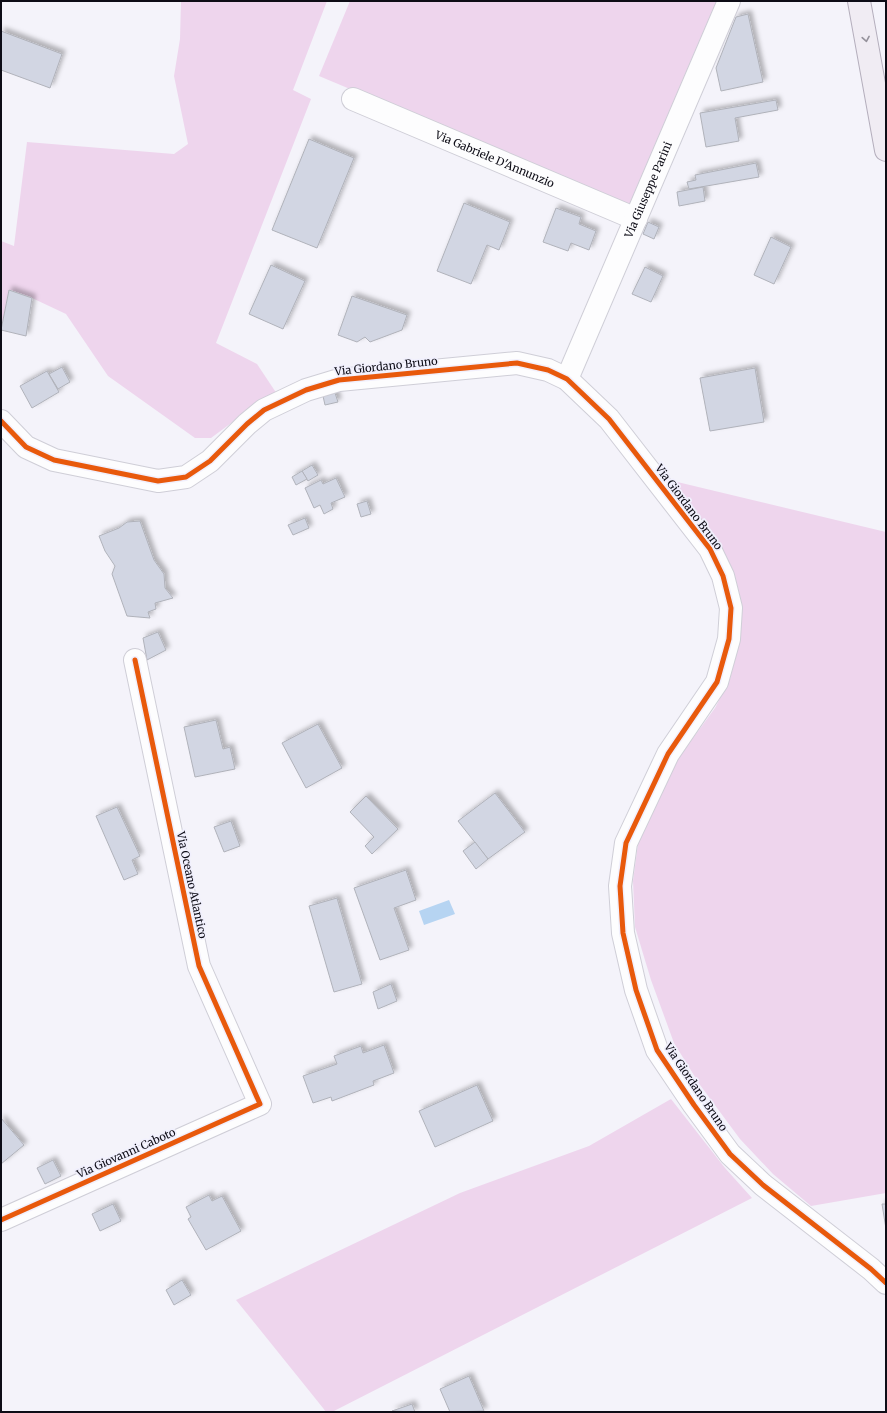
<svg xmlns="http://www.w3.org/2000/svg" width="887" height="1413" font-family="Merriweather,serif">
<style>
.green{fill:#eed5ed}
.water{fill:#b6d4f2}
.building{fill:#d2d6e3;stroke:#b0b2ba;filter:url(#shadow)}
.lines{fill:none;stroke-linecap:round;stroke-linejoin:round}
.street-casing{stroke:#cfced7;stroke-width:24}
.primary-casing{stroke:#b4aebc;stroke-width:24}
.street{stroke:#fdfdfe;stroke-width:22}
.primary{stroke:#f0ecf3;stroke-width:22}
.cycleway-casing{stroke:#f1f0fd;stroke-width:8}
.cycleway{stroke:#e8590c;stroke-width:5}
.oneway{stroke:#95929b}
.labels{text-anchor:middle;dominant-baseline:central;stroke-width:3.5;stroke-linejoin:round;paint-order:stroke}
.street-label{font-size:11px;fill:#0d0c16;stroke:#f1f0fd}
</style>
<defs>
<filter id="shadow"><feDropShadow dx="3.5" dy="-3.5" stdDeviation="2" flood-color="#0004"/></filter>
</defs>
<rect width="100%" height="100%" fill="#f4f3fa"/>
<g class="green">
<polygon points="181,1 327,1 293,90 311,99 216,343 257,364 277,394 250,409 211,438 195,438 108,376 66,314 32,298 10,290 1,329 1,241 14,246 27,142 174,154 188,144 174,76 180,39"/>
<polygon points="350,1 719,1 634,203 621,203 319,76"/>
<polygon points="669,480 886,532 886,1193 811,1206 773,1174 740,1139 700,1085 674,1043 651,980 635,927 633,881 638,844 677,760 715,708 730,679 739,643 728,564 710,530"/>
<polygon points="671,1099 725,1168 752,1198 332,1412 326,1412 323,1408 236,1300 460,1193 589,1146"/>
</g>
<polygon class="water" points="449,900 455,914 424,925 419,911"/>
<g class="building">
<polygon points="748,14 763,82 721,91 716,68 736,17"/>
<polygon points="1,31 62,54 50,88 1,70"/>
<polygon points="776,100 778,110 735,118 739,141 706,147 700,113"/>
<polygon points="309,139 354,158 317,248 272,230"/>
<polygon points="756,163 759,177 689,189 687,182 696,180 695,175"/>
<polygon points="703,187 705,201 679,206 677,192"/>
<polygon points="464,203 510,222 499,250 487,245 471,284 437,271"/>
<polygon points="556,208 581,217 579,224 596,231 589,250 571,243 568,251 543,242"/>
<polygon points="648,222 659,227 654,239 643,234"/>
<polygon points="771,237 791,247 774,284 754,275"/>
<polygon points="271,265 305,281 283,329 249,314"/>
<polygon points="645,267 663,276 651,302 632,294"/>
<polygon points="9,290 32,298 26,336 1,330"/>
<polygon points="352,296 407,315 402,330 370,342 365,337 357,342 338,335"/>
<polygon points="62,367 70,382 58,389 49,374"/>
<polygon points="755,368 764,422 710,431 700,378"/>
<polygon points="47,371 59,392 32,408 20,386"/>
<polygon points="335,393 338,402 325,405 323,396"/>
<polygon points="312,465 318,475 308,481 302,471"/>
<polygon points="302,471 307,479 296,485 292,477"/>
<polygon points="336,478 345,497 331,503 333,509 324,514 320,505 314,508 305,488 321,480 323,484"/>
<polygon points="367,501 371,514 361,517 357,504"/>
<polygon points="305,518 309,528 293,535 288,525"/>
<polygon points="140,521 154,560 164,574 165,588 173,598 155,603 156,609 148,612 150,618 127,616 112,574 115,566 105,551 99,536 119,528 127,522"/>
<polygon points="158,632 166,650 147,660 143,638"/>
<polygon points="216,720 223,749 230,747 235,769 195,777 184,727"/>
<polygon points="318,724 342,768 306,788 282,743"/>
<polygon points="495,793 525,832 488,859 458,821"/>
<polygon points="366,796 398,829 372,854 365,846 374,837 350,812"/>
<polygon points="117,807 140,856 132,860 138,874 124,880 96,816"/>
<polygon points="231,821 240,846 224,852 214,827"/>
<polygon points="475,842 488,859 476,869 463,851"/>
<polygon points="406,870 416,900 394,908 409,950 380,960 354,888"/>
<polygon points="337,898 362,984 334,992 309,906"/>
<polygon points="391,984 397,1001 378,1009 373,992"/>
<polygon points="384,1045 394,1073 373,1081 374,1085 332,1101 331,1097 313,1103 303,1076 337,1064 334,1056 361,1046 363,1053"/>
<polygon points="477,1085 493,1121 435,1147 419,1111"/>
<polygon points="1,1118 24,1145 1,1164"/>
<polygon points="53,1160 61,1176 45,1184 37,1168"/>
<polygon points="209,1195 212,1201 222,1196 241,1231 206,1250 188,1219 191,1217 186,1207"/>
<polygon points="113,1204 121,1221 100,1231 92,1214"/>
<polygon points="882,1204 886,1204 886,1229"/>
<polygon points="182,1280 191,1295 174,1305 166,1290"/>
<polygon points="469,1376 484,1411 450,1412 440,1389"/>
<polygon points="412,1404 415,1412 392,1411"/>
</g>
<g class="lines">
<defs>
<g id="street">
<path id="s1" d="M353,99L636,219"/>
<path id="s2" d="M567,379L729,1"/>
<polyline points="1,421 26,447 54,460 158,481 186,477 210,461 247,424 264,410 306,390 339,380 517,363 548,370 567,379 609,419 710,549 723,576 731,608 729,639 717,682 668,754 626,843 620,886 623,933 636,990 657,1050 694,1105 730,1154 763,1185 871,1269 886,1283"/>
<polyline points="1,1220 260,1104 199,966 135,660"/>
</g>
<polyline id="primary" points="859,1 886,150"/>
</defs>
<use href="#street" class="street-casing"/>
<use href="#primary" class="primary-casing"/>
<use href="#street" class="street"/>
<use href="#primary" class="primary"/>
<defs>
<g id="cycleway">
<polyline points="1,421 26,447 54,460 158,481 186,477 210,461 247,424 264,410 306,390 339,380 517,363 548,370 567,379 609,419 710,549 723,576 731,608 729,639 717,682 668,754 626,843 620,886 623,933 636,990 657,1050 694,1105 730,1154 763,1185 871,1269 886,1283"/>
<polyline points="1,1220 260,1104 199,966 135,660"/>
</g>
</defs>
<use href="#cycleway" class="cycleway-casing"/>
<use href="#cycleway" class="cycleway"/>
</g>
<defs><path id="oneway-chevron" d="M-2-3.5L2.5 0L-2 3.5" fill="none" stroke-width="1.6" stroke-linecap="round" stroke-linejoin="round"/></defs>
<use class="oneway" href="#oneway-chevron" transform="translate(866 39) rotate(80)"/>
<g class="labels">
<g class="street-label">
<text stroke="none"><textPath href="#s1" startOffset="154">Via Gabriele D'Annunzio</textPath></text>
<text stroke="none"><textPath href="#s2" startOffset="206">Via Giuseppe Parini</textPath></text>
<text transform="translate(386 366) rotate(-6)">Via Giordano Bruno</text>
<text transform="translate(689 507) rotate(53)">Via Giordano Bruno</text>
<text transform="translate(192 885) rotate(78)">Via Oceano Atlantico</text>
<text transform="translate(696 1087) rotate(56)">Via Giordano Bruno</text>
<text transform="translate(126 1153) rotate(-24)">Via Giovanni Caboto</text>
</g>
</g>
<rect width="887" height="1413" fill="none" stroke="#0d0c16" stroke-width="4"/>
</svg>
